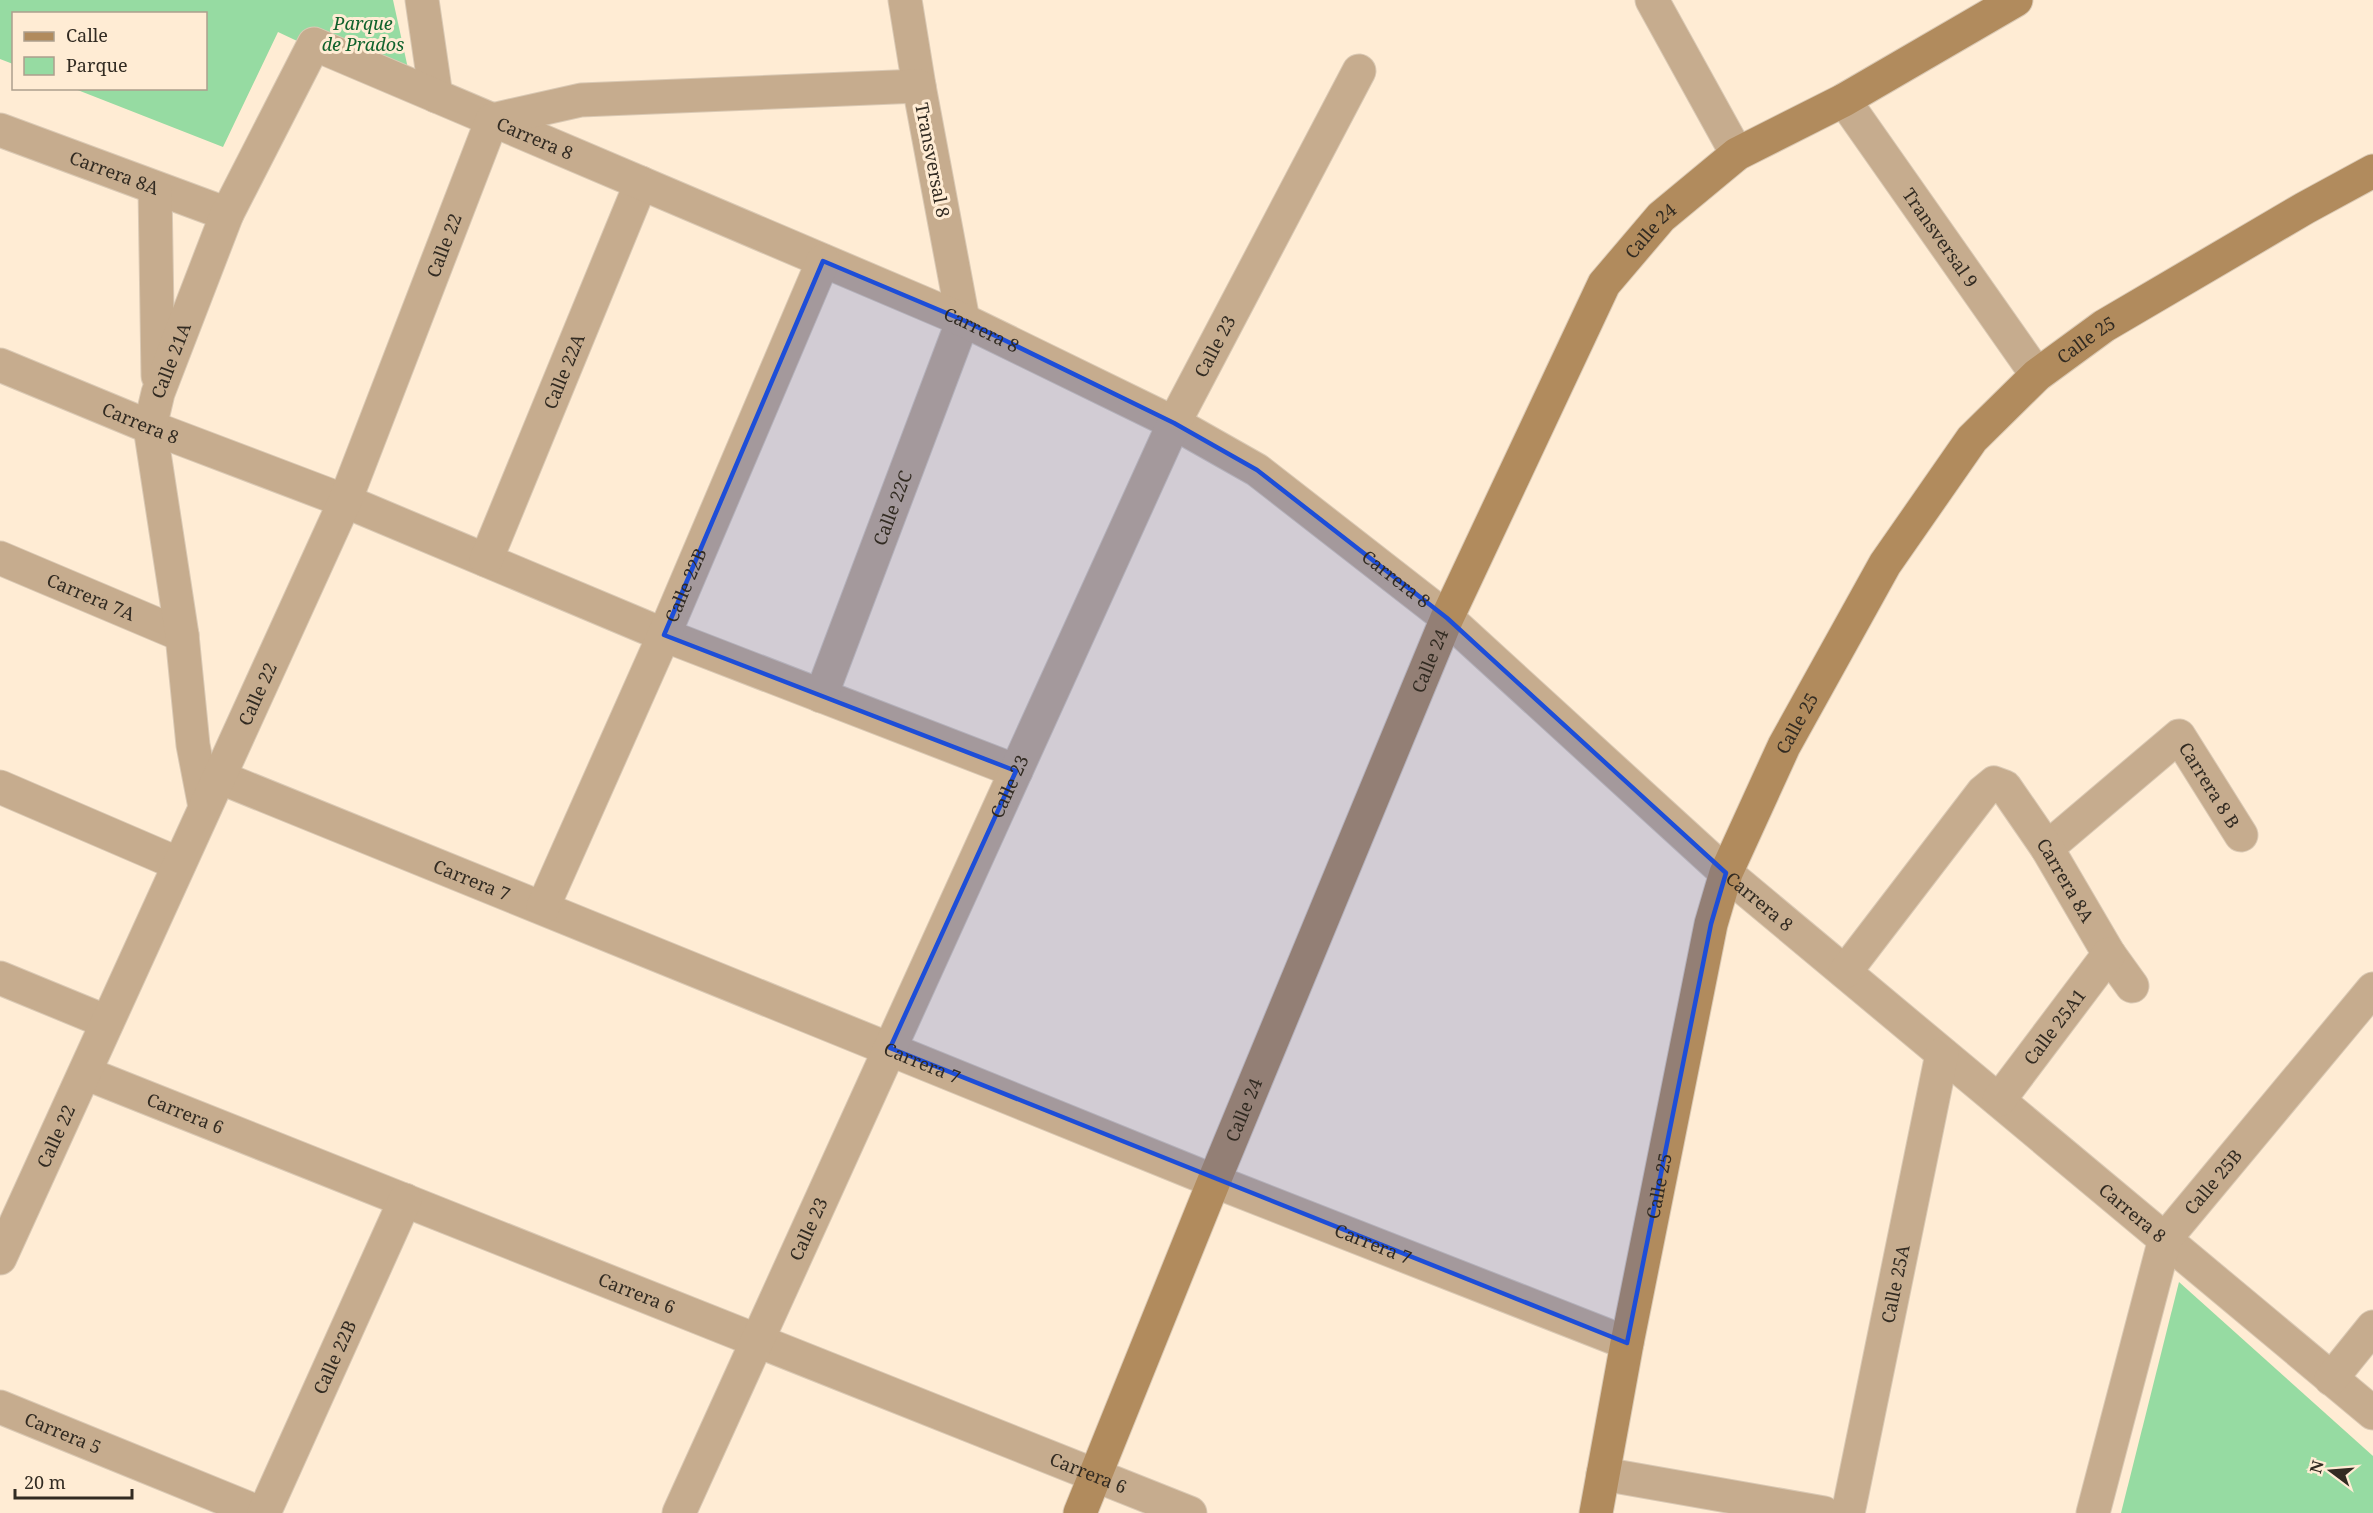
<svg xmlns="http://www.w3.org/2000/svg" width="2373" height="1513" font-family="'Noto Serif',serif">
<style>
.park{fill:#96dba2}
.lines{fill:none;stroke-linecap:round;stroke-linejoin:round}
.street-casing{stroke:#dac9b4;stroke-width:35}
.secondary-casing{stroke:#dac9b4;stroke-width:35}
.street{stroke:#c6ac8e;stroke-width:33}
.secondary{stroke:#b18b5d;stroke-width:33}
.marked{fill:#1d4ed8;fill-opacity:0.2;stroke:#1d4ed8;stroke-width:4.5;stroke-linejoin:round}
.labels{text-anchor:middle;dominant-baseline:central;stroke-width:6;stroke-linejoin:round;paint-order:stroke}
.park-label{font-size:18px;font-style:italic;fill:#10622c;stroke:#ffecd4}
.street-label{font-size:18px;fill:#322b22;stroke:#ffecd4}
</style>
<rect width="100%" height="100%" fill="#ffecd4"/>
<g class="park">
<polygon points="0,0 393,0 414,96 278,32 223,147 75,89 206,88 206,14 14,14 13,64 0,59"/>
<polygon points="2179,1282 2373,1456 2373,1513 2121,1513"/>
</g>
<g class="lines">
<defs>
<g id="street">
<polyline points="422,0 436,96"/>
<polyline points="1652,0 1737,154"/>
<path id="s1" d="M1844,100L2037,375"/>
<path id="s2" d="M0,130L227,214"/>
<polyline points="155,189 158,376"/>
<path id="s3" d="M0,365L150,427L345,501L664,635L1016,771"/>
<path id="s4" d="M0,558L182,635"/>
<path id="s5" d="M486,560L641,183"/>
<path id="s6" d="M821,696L963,320L919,86L905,0"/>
<path id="s7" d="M219,777L1214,1181L1627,1343"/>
<polyline points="0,787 179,864"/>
<path id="s8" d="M205,807L193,745L182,635L150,427L158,393L227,214L314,44L963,320L1174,423L1257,470L1447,618L1726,873L2373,1413"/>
<path id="s9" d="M2047,848L2179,736L2241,835"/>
<path id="s10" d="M543,907L664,635L823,261"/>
<path id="s11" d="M1845,972L1983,792L1994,783L2005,787L2047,848L2109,954L2132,986"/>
<polyline points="0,978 107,1022"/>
<path id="s12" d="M85,1073L1190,1513"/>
<path id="s13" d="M1999,1100L2109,954"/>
<path id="s14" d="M0,1258L345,501L492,120L581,100L919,86"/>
<polyline points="2331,1379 2373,1327"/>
<path id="s15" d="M0,1407L260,1513"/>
<polyline points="1603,1474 1824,1513"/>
<path id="s16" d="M264,1513L405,1200"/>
<path id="s17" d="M679,1513L1174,423L1359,71"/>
<path id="s18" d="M1848,1513L1942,1054"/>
<path id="s19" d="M2093,1513L2165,1239L2373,989"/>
</g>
<g id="secondary">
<path id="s20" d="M1080,1513L1214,1181L1447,618L1604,284L1661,217L1737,154L1844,100L2016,0"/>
<path id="s21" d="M1596,1513L1627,1343L1711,924L1726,873L1784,746L1885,564L1972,439L2037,375L2104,326L2305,208L2373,171"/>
</g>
</defs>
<use href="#street" class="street-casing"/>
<use href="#secondary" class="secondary-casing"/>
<use href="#street" class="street"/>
<use href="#secondary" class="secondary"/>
</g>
<path class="marked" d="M823,261L963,320L1174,423L1257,470L1447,618L1726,873L1711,924L1627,1343L890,1048L1016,771L664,635Z"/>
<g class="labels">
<g class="park-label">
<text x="363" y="23">Parque<tspan x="363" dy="21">de Prados</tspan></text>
</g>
<g class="street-label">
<text stroke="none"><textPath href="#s8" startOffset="1042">Carrera 8</textPath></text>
<text transform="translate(933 160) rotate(79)">Transversal 8</text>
<text stroke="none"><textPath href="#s2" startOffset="122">Carrera 8A</textPath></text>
<text stroke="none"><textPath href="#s20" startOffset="1407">Calle 24</textPath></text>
<text stroke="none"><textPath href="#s1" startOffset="168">Transversal 9</textPath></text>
<text stroke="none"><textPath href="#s14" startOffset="1106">Calle 22</textPath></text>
<text stroke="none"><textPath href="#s8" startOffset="1528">Carrera 8</textPath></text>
<text stroke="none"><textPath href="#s21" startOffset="1305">Calle 25</textPath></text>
<text stroke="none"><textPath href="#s17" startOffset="1284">Calle 23</textPath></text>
<text stroke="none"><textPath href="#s8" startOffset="454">Calle 21A</textPath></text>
<text stroke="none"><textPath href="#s5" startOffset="204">Calle 22A</textPath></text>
<text stroke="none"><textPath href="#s3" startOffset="152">Carrera 8</textPath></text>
<text stroke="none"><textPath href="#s6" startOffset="201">Calle 22C</textPath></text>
<text stroke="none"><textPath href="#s8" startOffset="2014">Carrera 8</textPath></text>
<text stroke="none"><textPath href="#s10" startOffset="352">Calle 22B</textPath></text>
<text stroke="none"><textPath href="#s4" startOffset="99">Carrera 7A</textPath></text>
<text stroke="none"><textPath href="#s20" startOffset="921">Calle 24</textPath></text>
<text stroke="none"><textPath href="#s14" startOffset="620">Calle 22</textPath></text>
<text stroke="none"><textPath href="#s21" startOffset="819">Calle 25</textPath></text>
<text stroke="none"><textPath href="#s9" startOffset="231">Carrera 8 B</textPath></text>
<text stroke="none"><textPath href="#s17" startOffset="798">Calle 23</textPath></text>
<text stroke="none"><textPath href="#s7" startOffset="273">Carrera 7</textPath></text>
<text stroke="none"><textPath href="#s11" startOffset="364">Carrera 8A</textPath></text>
<text stroke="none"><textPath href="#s8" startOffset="2500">Carrera 8</textPath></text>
<text stroke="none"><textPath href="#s13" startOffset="92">Calle 25A1</textPath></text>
<text stroke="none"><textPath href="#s7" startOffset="759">Carrera 7</textPath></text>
<text stroke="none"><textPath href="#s20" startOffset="435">Calle 24</textPath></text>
<text stroke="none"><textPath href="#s12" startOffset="108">Carrera 6</textPath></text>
<text stroke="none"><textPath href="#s14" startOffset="134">Calle 22</textPath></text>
<text stroke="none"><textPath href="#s19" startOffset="358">Calle 25B</textPath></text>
<text stroke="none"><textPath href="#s21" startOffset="333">Calle 25</textPath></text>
<text stroke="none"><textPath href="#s8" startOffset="2986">Carrera 8</textPath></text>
<text stroke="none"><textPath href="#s17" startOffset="312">Calle 23</textPath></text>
<text stroke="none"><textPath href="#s7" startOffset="1245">Carrera 7</textPath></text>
<text stroke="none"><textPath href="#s18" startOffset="234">Calle 25A</textPath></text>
<text stroke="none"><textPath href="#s12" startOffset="594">Carrera 6</textPath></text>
<text stroke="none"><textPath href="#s16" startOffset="171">Calle 22B</textPath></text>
<text stroke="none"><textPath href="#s15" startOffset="68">Carrera 5</textPath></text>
<text stroke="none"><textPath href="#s12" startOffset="1080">Carrera 6</textPath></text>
</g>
</g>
<rect x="12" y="12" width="195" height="78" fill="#ffecd4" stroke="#ad9f8d" stroke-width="1.5"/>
<rect x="24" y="32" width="30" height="9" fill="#b18b5d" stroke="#ad9f8d" stroke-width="1.5"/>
<text x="66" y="42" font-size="18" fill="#322b22">Calle</text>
<rect x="24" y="57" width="30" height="18" fill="#96dba2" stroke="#ad9f8d" stroke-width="1.5"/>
<text x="66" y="72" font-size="18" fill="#322b22">Parque</text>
<g transform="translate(2331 1471) rotate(286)" stroke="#ffecd4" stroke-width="4.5" paint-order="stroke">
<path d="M0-4.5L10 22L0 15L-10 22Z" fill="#322b22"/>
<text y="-9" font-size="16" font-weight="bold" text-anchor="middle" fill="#322b22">N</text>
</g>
<path d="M15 1489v9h117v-9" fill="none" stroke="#322b22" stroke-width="3"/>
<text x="24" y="1489" font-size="18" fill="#322b22" stroke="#ffecd4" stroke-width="4.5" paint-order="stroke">20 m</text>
</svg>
